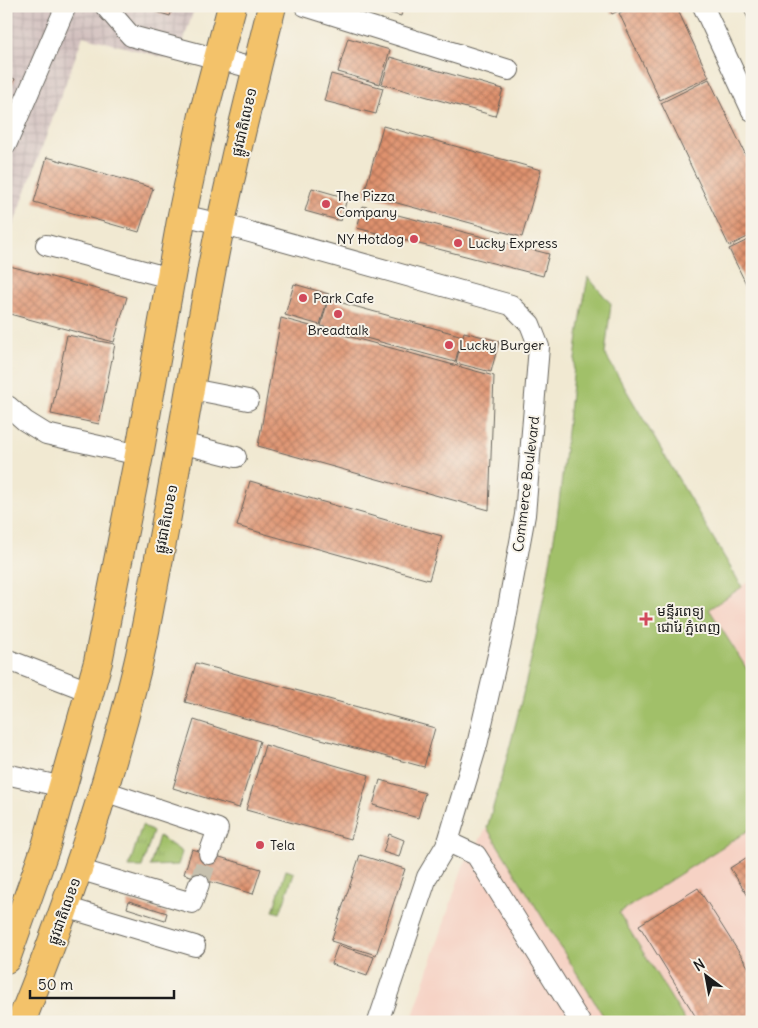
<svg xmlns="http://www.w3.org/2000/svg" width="758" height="1028" font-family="Delius,'Noto Sans Khmer',sans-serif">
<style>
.built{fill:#f6d2c4}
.industrial{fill:url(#industrial-grid)}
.grass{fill:url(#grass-tufts);stroke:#5e6e42}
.park{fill:#a1c069;stroke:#5e6e42}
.building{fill:url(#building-cross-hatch)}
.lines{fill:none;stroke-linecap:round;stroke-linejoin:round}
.minor-tunnel{stroke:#c6c0ae;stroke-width:20;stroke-dasharray:20 10;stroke-linecap:butt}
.minor-casing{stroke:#67645c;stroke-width:22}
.highway-casing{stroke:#67645c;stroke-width:30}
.minor{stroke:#fff;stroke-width:20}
.highway{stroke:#f3c26a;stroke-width:28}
.poi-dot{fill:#d1495b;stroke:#f7f3e8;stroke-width:2}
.labels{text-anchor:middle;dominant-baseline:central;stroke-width:4;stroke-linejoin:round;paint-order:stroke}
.street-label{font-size:14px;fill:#1c1c1c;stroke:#f7f3e8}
.poi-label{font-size:14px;fill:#1c1c1c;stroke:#f7f3e8;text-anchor:start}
</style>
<defs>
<pattern id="industrial-grid" width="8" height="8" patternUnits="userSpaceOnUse" patternTransform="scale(1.25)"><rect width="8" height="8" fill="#d1bfbe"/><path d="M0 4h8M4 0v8" fill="none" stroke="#b3a4a3"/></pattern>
<pattern id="grass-tufts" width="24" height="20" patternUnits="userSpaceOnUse" patternTransform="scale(1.25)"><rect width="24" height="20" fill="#a1c069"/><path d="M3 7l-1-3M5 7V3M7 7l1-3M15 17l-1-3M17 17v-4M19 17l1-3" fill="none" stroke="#8aa45a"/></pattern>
<pattern id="building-cross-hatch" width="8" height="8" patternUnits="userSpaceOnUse" patternTransform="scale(1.25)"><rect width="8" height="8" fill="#df926e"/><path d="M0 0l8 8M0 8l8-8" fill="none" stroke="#b4765a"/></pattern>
</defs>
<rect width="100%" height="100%" fill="#f7f3e8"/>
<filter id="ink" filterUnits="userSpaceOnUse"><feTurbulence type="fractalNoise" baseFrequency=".02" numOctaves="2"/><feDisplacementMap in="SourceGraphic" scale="10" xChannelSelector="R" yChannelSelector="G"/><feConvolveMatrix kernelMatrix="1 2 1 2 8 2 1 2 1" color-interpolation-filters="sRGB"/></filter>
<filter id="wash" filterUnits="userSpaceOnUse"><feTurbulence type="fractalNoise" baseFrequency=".0096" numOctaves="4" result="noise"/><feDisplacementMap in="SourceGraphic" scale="20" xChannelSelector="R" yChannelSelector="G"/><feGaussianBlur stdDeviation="1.12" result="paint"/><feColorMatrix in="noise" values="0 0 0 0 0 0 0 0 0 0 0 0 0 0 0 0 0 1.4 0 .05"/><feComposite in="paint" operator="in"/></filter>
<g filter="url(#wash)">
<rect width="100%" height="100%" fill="#f1e9d2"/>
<polygon class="built" points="588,277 611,304 605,354 741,586 752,580 752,1022 411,1022 463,866 487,828 507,758 534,650 557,518 581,312"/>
<polygon class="industrial" points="6,6 195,6 177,61 83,36 6,245"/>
<g class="grass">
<polygon points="142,825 153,832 142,867 129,867"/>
<polygon points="159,836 182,852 178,865 150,866"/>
<polygon points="286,870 294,873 280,913 273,911"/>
</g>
<path class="park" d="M588,277L611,304L605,354L742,587L709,609L752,677V828L619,913L686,1022H607L487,828C517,726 542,623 557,518C568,437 572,356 588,277Z"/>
<g id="blocks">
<g class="building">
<polygon points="155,6 173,6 170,16 154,11"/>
<polygon points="365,6 403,6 401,16"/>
<polygon points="608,6 628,6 612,14"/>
<polygon points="634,6 676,6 709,77 660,100 619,13"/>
<polygon points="742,6 752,6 752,27"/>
<polygon points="348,38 390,50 380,84 338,72"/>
<polygon points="390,57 503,89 495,116 382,84"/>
<polygon points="331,74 383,88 376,114 324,101"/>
<polygon points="6,75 15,79 6,97"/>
<polygon points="709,79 752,168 752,235 729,246 661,103"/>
<polygon points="383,126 541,170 522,237 364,194"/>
<polygon points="47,157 153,188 139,232 34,202"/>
<polygon points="312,188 347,198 341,221 305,211"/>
<polygon points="363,206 549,254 543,276 357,228"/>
<polygon points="752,238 752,296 729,249"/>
<polygon points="6,265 127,297 114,342 6,313"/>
<polygon points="294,284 329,294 320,325 285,315"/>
<polygon points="328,299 463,336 464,332 499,341 491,372 456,363 460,345 455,362 321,326"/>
<polygon points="281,318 494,376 489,510 258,446"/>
<polygon points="67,335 115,344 99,424 51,414"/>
<polygon points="250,481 442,536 429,580 237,526"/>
<polygon points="196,663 435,728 424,767 185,702"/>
<polygon points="194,720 260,741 239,808 173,788"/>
<polygon points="265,745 369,775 351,839 246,810"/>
<polygon points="380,780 425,793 418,818 373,805"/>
<polygon points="389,834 404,840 399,857 383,852"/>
<polygon points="192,849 261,869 253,894 184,874"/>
<polygon points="752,854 752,902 730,868"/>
<polygon points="360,855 405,869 376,955 331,941"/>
<polygon points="698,888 752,973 752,1022 699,1022 639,925"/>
<polygon points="129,901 167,913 165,920 127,908"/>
<polygon points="338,945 374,957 367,976 331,964"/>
</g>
</g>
</g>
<g filter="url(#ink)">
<use href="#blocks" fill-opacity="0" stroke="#67645c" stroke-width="1"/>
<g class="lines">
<polyline class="minor-tunnel" points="199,884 209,854"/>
<defs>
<g id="minor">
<polyline points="105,6 131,36 256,69"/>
<polyline points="305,6 509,70"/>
<polyline points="703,6 752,111"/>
<polyline points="6,145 66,6"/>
<polyline points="182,215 221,224 511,305 530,324 539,347 525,515 504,629 477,745 448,842 427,877 378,1022"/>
<polyline points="46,245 170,278"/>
<polyline points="191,389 248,400"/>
<polyline points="8,406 25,421 46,434 139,455"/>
<polyline points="181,443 236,457"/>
<polyline points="6,659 91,692"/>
<polyline points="6,774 63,787"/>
<polyline points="104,791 218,829 209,854"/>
<polyline points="448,842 476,855 580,1022"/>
<polyline points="78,869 192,903 199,884"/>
<polyline points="65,907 195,946"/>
</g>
<g id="highway">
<polyline points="6,959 46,846 98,662 139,455 182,215 203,115 232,6"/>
<path d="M21,1022C67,908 107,791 136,672C145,636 151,599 158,563C176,472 191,380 208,289C225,194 249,100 272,6"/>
</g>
</defs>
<use href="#minor" class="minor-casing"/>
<use href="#highway" class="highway-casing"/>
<use href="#minor" class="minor"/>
<use href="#highway" class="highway"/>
</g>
</g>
<g class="poi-dot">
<circle cx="326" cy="204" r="5"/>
<circle cx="414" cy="239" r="5"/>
<circle cx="458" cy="243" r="5"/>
<circle cx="303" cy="298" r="5"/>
<circle cx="338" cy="314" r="5"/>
<circle cx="449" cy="345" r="5"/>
<path d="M643.5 611.5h5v5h5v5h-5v5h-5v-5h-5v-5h5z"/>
<circle cx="260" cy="845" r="5"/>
</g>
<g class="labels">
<g class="street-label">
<text transform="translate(244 122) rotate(-77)">ផ្លូវជាតិលេខ១</text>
<text transform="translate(526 484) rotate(-83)">Commerce Boulevard</text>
<text transform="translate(166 519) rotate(-79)">ផ្លូវជាតិលេខ១</text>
<text transform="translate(64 911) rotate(-70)">ផ្លូវជាតិលេខ១</text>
</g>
<g class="poi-label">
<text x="336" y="196">The Pizza<tspan x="336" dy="16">Company</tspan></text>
<text x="404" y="239" text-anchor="end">NY Hotdog</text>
<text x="468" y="243">Lucky Express</text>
<text x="313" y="298">Park Cafe</text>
<text x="338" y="330" text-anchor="middle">Breadtalk</text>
<text x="459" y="345">Lucky Burger</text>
<text x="657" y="611">មន្ទីរពេទ្យ<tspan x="657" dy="16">ជោរែ ភ្នំពេញ</tspan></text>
<text x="270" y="845">Tela</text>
</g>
</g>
<rect width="758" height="1028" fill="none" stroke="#f7f3e8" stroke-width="25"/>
<g transform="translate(706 976) rotate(328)" stroke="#f7f3e8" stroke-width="4" paint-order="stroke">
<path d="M0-4L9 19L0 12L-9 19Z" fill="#1c1c1c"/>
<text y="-8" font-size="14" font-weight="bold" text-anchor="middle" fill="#1c1c1c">N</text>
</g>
<path d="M30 990v8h144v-8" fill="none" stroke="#1c1c1c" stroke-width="2.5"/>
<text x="38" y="990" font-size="15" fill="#1c1c1c" stroke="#f7f3e8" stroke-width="4" paint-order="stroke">50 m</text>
</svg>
